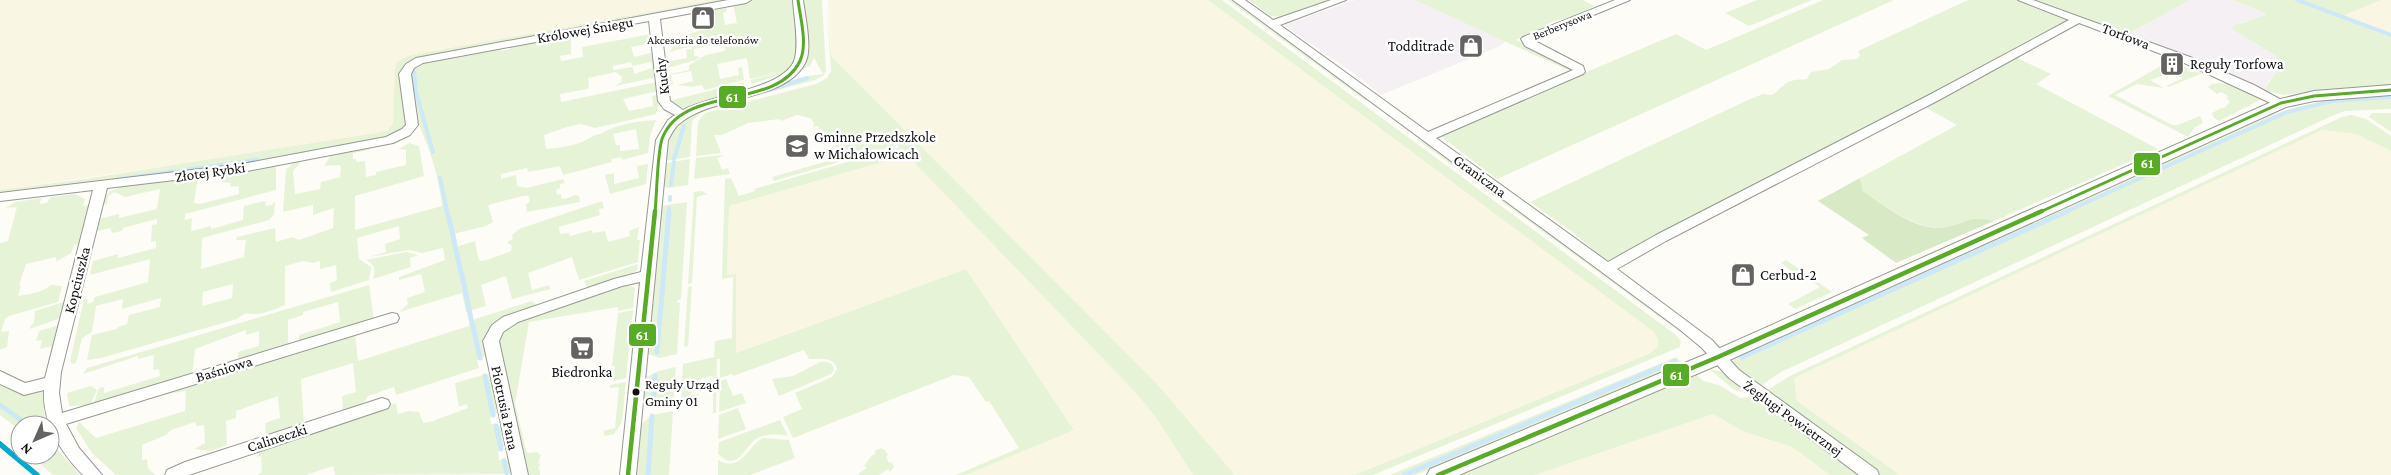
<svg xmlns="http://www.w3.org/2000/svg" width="2391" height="475" font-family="'Crimson Pro',serif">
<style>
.industrial{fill:#f5f0f3}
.farmland{fill:#f9f7e4}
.green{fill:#e7f3d7;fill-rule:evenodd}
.forest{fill:#d8eac5}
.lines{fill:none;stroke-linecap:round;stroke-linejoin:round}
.stream-far1{stroke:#cde8f7;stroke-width:4}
.stream{stroke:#cde8f7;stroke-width:5}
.minor-casing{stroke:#979795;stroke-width:2}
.tertiary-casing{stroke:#979795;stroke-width:2}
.minor{fill:#fffffe;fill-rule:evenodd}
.tertiary{fill:#fffffe;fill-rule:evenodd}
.bus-1-far1-casing{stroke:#fff;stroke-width:6}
.bus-1-casing{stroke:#fff;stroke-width:8}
.bus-1-far1{stroke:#58ac25;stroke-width:3}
.bus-1{stroke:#58ac25;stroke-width:4.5}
.rail-1-casing{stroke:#fff;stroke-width:9}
.rail-1{stroke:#00a9ce;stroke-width:5.5}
.bus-dot{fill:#111;stroke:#fff;stroke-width:2}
.labels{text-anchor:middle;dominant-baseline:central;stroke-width:5;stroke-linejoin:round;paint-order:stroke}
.far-street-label{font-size:12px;fill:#111;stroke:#fff}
.far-poi-label{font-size:12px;fill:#111;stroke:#fff}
.bus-label{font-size:14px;fill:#111;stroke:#fff;text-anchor:start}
.street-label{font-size:15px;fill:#111;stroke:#fff}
.poi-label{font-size:15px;fill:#111;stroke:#fff;text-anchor:start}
.line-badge{stroke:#fff;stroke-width:2}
.badge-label{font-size:14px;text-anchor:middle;font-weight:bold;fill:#fff}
</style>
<rect width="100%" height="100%" fill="#fdfcf7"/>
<g class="industrial">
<polygon points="1355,0 1415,0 1506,41 1498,47 1381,95 1359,77 1284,25"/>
<polygon points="2190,0 2232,0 2249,6 2266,16 2242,22 2233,30 2275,55 2281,64 2280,72 2268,81 2266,91 2128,34"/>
</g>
<g class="farmland">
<polygon points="0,0 716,0 407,57 396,63 393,123 390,128 383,132 258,153 0,190"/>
<polygon points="828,0 1208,0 1655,332 1658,339 1659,346 1651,353 1355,475 1235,475 1185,417 831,56"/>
<polygon points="2381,0 2391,0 2391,34 2341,16"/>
<polygon points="2322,130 2356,134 2391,151 2391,475 1900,475 1797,401 1794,378"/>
<polygon points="907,155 1137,394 1157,419 1193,475 966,475 1074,430 966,269 736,353 736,274 727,276 729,206"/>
<polygon points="1713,414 1742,431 1792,447 1830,475 1535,475"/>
</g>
<g class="green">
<polygon points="716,0 736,0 420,58 410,62 406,127 388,138 245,165 0,193 0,190 85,179 376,133 388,130 393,123 395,69 396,63 407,56"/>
<polygon points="755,0 795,0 796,58 790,68 782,74 752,84 750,80 781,72 750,79 747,58 717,64 720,79 739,75 738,68 742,67 744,80 705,90 702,85 691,87 678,85 693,81 691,71 671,75 673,84 667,85 666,75 689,70 689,65 706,55 725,51 724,43 694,49 694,56 700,57 696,60 664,69 664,57 665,57 666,62 687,58 686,50 692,49 691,46 670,52 674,46 690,43 689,34 716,25 711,22 710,11 726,8 727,11 723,13 725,25 737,23 733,4"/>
<path d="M803,0H822L826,71L824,75L815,80L704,110L692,121L690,157L665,161C667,151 668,135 675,127C695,106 777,86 808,76L823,74L814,58L810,66L800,70L805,63L807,56Z"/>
<path d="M826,0L831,56L1156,383L1235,475H1193L1157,419L1137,394L907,155L729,206L727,275L736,274V353L966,269L1074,430L966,475H956L1019,448L989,401L986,402L969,377L954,375L793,438L783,417L802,409L795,393L832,377L837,369C834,356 819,359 809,359L804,350L733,376L732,374L720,378V359H717L716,413H713V376L701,378L700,386L692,388L691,395L699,394L693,398L681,401L683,364L714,357L715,341L732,338L733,277L722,279L725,179L731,178L739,196L755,191L754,189L899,147L897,145L774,181L772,177L835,159C837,133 834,142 817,126L813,128L814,123L810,118L797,115L781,121L779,119L748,123L722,135H714L721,153L696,156L698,122L705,113L816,84L827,78L831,71Z"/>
<polygon points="1208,0 1222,0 1676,335 1681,341 1680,347 1373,475 1355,475 1651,353 1658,346 1658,339 1654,332"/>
<polygon points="1228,0 1234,0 1369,99 1366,101"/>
<polygon points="1249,0 1330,0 1282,17 1270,16"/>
<polygon points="1415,0 1583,0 1594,6 1575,16 1553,21 1542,29 1516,40 1574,69 1572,72"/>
<polygon points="1757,0 1812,0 1749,26 1725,13"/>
<polygon points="1823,0 1894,0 1497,179 1439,135 1676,34 1706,50"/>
<path d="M1968,0H2017L2064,16L2068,22L1611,262C1600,261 1595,250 1587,244C1569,228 1549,216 1530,202L1746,101L1763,94L1772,95C1780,90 1785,81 1795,80C1799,79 1803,80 1807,79L1811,72L1829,69L1842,60L1857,59L1860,55L1858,51L1860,50Z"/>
<polygon points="2027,0 2190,0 2128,34"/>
<path d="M2232,0H2381L2342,16L2391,34V85L2330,89L2284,95L2266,91C2267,78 2279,76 2281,64L2275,55L2233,30V26L2266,15L2249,6Z"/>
<path d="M651,29H652L657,72L653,78L615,86L621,82L622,77L616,72L588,78L589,87L587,89L560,94L561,102L657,82L658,91L623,99L629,111L653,106L652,96L658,95L659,104L656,114L595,128L581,124L567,127L544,135L546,149C557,148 571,146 582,142C590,139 593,134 601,134C616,124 638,121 656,120L650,136L648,153L622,160L621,157L611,159L612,162L563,175L560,166L528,172L527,168L501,174V179L516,175L517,186L526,188L563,179L565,183L560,184V188L556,190L557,195L561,194V198L565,199L575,195L579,196L580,202L527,212L526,204L530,202L529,196H523L488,205L493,222L486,226L453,234L456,247L475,241L478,258L480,261L487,260L511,251L512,246L507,242L513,239L512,235L519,229L602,201L604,208L599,209L600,215L559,227L560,234L569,233L570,236L592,230L593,233L605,231L608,242L630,236L629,231L639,227L637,240H640L638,262L579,280L572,257L528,273L532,290L549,285L551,289L512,299L506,276L481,285L486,306L466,312L462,293L399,312L408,304L407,298L425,292L421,274L399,280V277L445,260L443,248L422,253L409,250L369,257L386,252L385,244L400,239L399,226L357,238L359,259L371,267L369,280L331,292L330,283L337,280L336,265L320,269V261L313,263L303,261L285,266V305C277,308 264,314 256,314C247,313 243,313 237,319L101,358L87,360L92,335L117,329L118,327L127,324L129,315L160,307L161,298L122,309L123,299L96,306L92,332L82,338L76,363L72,364L70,361L84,299H88L87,304L93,302L95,297L148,282L150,259L90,275L93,261L118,254V258L156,248V241L151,242L152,225L157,224V219L123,228L122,231L112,233L110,228L94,232L99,219L119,214V218L157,209L160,189L125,197L114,192L108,196L107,204L102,205C104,193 112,190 123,186L198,176L194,203L200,204L239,194V186L230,187L231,183L222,182L220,173L271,165L276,167V190L185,214V220L192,218L191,231L211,226V229L243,220L244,206L265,201L266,206L272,205L275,201L274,214L269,220L202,238L201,269L244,257L246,240H236L237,237L275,228L276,242L292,237L299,240L333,228L334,208L313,215V205L283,212L286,169L298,160L300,163L293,171L295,194L320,189L321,182L340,177L341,167L339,165L324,166L332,154L370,147L369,150L353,153V159H356L357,162L365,161L366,177L376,175V172L406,165V150L399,149L409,143L419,146L424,176L355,196V230L442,206C440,189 436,170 430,153C424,134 398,83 415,65L428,59L501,46V51L510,49L511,44L571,35V54L560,56L561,61L583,57L582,47L651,34ZM654,43V52L634,57L631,47ZM631,62L632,66L651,62L652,68L634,74L633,67L613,70V66ZM636,129L639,149L620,151V145H616L613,134ZM233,284L232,298L202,306L203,292Z"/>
<path d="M2015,57L2051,74L2036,84L2158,149L1994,221C1967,215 1969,223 1946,227C1917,232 1885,206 1863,191L1860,178L1957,125L1923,106Z"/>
<polygon points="2170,60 2195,72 2203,73 2168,87 2166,86 2183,78 2171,73 2150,80 2164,88 2137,84 2115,95 2172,125 2178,125 2200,116 2203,123 2194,128 2188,137 2108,96 2166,63 2174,66 2176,65 2169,62"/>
<polygon points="744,82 744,88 686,107 679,108 669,101"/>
<polygon points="2229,83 2257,95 2260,100 2219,121 2214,118 2212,113 2221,108 2227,108 2225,107 2230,102 2226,98 2229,97 2221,92 2217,94 2208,87 2212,84"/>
<path d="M2391,95V109L2345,111L2334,115L1781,372L1760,386L1732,364L1734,358L2270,116C2309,101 2349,98 2391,95Z"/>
<polygon points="2372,113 2391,113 2391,132 2369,117"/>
<polygon points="2351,115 2366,119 2391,136 2391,151 2356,134 2322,130 1794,378 1797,401 1900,475 1879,475 1766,391 1790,376 2342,117"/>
<polygon points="1415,138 1427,143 1681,329 1680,332"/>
<polygon points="722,155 723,156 717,158 722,170 728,168 730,174 694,179 696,158"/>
<polygon points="690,159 688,185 668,188 663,186 665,163"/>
<polygon points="648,164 646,184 610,194 605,175 614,173 614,184 639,178 637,166"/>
<polygon points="702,191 707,194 697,197 692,283 688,284 694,192"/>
<path d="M75,194L85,199L83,206L89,205L79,244L74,245L71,253L56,262V257L26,264L19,285H21L18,296C30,294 41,293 51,285L62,286L58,302L9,316L5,319L1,332L9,331L7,347L0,350V243L8,241L17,207L6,208L15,202L42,198L39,204L47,203L51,197Z"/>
<polygon points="687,202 681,299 678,300 677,303 680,303 677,354 660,358 648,354 647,349 660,206"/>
<path d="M406,252L418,255L410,258L411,267L373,279C376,270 375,264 366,260Z"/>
<polygon points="1786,260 1832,292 1795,309 1788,304 1820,287 1805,276 1801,278 1781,263"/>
<polygon points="638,264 637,270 630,275 588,289 584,281"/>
<polygon points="369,285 374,320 299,342 299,335 340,322 338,302 303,312 303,315 288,320 288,346 238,361 238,352 259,346 259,331 246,335 246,330 195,349 192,375 93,405 99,388 104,387 104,393 160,376 159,369 153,370 154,355 138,359 138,356 83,374 87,368"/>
<polygon points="620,285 628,285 635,288 633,308 618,311 618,307 529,322 515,404 527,453 537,452 541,455 538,464 541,463 538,470 540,470 540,475 527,475 497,340 500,332 511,323"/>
<polygon points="692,286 688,346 684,347 688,287"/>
<polygon points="532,301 536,304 534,307 510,315 486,355 477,360 479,368 396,395 394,387 368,396 361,407 343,412 342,396 356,392 353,363 301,379 304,425 266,438 265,423 280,418 278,396 236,411 236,418 226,421 227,445 211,451 194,449 205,443 204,425 196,426 195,422 171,430 166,435 142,445 142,460 147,459 148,468 155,475 116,475 92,453 76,428 79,422 96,438 185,411 186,391 162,395 162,391 355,333 358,361 469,326 469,321"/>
<polygon points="64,302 61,318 29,329 34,322 35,311"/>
<polygon points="633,310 626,378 613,381 615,366 612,366 618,313"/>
<polygon points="56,326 58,326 53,346 40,349 42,340 36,341 39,331"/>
<polygon points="1676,357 1683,363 1416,475 1390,475"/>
<path d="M820,362C827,361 833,362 834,370L831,374L779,396L772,379L793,376Z"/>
<path d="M676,367L673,403C663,404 650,409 643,401L645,378L658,371Z"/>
<polygon points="1709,369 1723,372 1747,389 1747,392 1736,391"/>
<polygon points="487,374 492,376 499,411 490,418 491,424 502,426 506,445 498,452 499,460 510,461 512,470 508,474 335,475 333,466 306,475 257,475 262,472 261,456 257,457 257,449 396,403 398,414 409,411 419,412 423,423 430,422 468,408 466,404 459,407 455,383"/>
<polygon points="1696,374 1703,381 1719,385 1740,398 1753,397 1762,401 1862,475 1830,475 1792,447 1742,431 1713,414 1535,475 1459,475"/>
<polygon points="726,379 733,396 742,393 746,403 719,412 720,381"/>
<polygon points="626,382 622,422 614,434 605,436 603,431 615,428 619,387 610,388 610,385"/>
<polygon points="0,383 42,391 46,425 20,425 20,430 0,415"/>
<polygon points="91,386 97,390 90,405 69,406 67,393"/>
<polygon points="738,408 746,429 718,439 719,415"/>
<polygon points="673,411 669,475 637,475 641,424 652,415"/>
<path d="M780,420L788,436C778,434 765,433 756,439C744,447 738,473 718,454L719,442Z"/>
<path d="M763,438L789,440L795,458L750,475H718V460C742,473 747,446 763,438Z"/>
<polygon points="881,448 885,450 888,455 886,457 889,463 892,462 894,467 890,472 888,469 879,475 858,475 867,467 864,466 872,455 874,455 876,452 874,451"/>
<polygon points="50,450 58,450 80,475 53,475 30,455 50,455"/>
</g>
<path class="forest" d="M1860,178L1863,191C1885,206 1917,233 1946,227C1969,223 1967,215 1994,221L1896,263L1862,238L1869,235L1818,201Z"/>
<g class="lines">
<g class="stream-far1">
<polyline points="2297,0 2391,35"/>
<polyline points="414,71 416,92 433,152"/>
<polyline points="766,91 807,78"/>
<polyline points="674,159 684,126"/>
<polyline points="440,178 446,206"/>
<polyline points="120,179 257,160"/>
<polyline points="671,185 674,162"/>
<polyline points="670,197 670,200"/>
<polyline points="446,208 447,212"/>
<polyline points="669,212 669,208"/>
<polyline points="2065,212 2287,112 2332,101 2391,97"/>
</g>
<g class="stream">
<polyline points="447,211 454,240"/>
<polyline points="454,241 461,273"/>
<polyline points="462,275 471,319"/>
<polyline points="472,322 480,358"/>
<polyline points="657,352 669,211"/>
<polyline points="1742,357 2068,211"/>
<polyline points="485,376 493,415"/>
<polyline points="653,404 655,376"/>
<polyline points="0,405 28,425"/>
<polyline points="496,426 501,449"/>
<polyline points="504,461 507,473"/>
<polyline points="648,475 652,416"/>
<polyline points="1404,475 1675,361"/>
</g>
<defs>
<g id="minor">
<path d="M728,0H751L746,3L660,19L670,101L683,110C709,95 788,89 795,58C799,40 794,18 793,0H803C805,15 812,47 806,61C788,102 712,95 679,124C674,128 671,135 668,140L636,475H620L640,282L622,286L518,322L503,332L499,341L528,475H512L483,341L492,325L503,317L614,279L641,272L656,140L668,120L675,115L664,109L658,101L649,21L423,63L414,68L411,74L418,125L410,135L393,143L242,172L107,188L61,372L59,393L62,413L392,313L397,314L399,318L397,322L66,424L79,448L102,475H83C61,453 42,422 44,390L24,395L0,384V371L25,383L45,378L93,190L0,201V193L242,164L386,137L402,129L406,125L399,74L406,64L416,58Z"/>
<polygon points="1233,0 1245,0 1273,20 1331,0 1346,0 1280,25 1428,132 1573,70 1525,46 1521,39 1523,37 1615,0 1630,0 1533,40 1583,66 1585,72 1583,74 1436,138 1608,262 1656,235 1931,94 2069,20 2018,0 2033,0 2190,57 2254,85 2287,103 2281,107 2277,106 2182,62 2079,23 1939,100 1666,241 1617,269 1712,340 1739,370 1877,470 1879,475 1859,475 1729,378 1702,348 1679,329"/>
<polygon points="382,398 388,400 390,404 388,408 189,475 165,475 167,470 185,462"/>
</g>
<polygon id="tertiary" points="2391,85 2391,95 2314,101 2286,107 1725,362 1459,475 1427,475 1430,469 1711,352 2276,100 2314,91"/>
</defs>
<use href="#minor" class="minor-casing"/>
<use href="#tertiary" class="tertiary-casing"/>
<use href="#minor" class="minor"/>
<use href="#tertiary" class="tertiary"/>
<defs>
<g id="bus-1-far1">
<path d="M655,212C657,194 657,155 662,139C682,84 776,111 800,61C808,44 800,17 798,0"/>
<polyline points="2040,212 2281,103 2314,96 2391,90"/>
</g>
<g id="bus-1">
<polyline points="628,475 655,211"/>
<polyline points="1438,475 1718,357 2042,211"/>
</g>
</defs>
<use href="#bus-1-far1" class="bus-1-far1-casing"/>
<use href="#bus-1" class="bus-1-casing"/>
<use href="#bus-1-far1" class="bus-1-far1"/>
<use href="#bus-1" class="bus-1"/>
<defs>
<polyline id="rail-1" points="0,444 37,475"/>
</defs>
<use href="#rail-1" class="rail-1-casing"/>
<use href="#rail-1" class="rail-1"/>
</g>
<defs>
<symbol id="shop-square" viewBox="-11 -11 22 22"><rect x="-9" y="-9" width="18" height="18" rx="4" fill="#646362" stroke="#fff"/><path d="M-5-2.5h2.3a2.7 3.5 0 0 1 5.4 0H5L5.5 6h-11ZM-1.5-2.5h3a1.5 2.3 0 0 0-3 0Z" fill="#fff"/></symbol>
<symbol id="building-square" viewBox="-11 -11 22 22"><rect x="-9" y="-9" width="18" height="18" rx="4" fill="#646362" stroke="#fff"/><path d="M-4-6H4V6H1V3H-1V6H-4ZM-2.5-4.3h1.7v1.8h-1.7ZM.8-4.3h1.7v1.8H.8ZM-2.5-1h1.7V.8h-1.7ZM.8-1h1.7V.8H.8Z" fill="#fff"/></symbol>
<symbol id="school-square" viewBox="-11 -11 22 22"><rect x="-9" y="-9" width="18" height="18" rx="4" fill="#646362" stroke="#fff"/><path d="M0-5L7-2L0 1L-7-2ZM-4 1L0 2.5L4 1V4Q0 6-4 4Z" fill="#fff"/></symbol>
<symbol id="supermarket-square" viewBox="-11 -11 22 22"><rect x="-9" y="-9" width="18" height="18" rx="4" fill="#646362" stroke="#fff"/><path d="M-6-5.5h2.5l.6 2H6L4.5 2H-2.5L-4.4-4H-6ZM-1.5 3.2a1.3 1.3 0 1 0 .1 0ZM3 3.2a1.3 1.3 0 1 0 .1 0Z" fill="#fff"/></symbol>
</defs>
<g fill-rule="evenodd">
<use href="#shop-square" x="689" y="4" width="28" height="28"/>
<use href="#shop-square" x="1457" y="32" width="28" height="28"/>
<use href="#building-square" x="2158" y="50" width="28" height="28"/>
<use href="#school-square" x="783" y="132" width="28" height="28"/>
<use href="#shop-square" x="1729" y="261" width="28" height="28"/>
<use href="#supermarket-square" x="568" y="334" width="28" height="28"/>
</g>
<circle class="bus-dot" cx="636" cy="392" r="4.5"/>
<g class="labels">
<g class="far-street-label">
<text transform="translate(1562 25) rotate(-22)">Berberysowa</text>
</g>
<g class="far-poi-label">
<text x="703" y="40">Akcesoria do telefonów</text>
</g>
<g class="bus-label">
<text x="645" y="384">Reguły Urząd<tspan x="645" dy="17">Gminy 01</tspan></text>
</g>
<g class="street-label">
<text transform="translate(585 30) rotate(-10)">Królowej Śniegu</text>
<text transform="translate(2126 36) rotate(21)">Torfowa</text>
<text transform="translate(662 76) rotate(-97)">Kuchy</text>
<text transform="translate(210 172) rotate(-8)">Złotej Rybki</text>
<text transform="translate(1480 176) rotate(36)">Graniczna</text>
<text transform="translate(77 280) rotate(-76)">Kopciuszka</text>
<text transform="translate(224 369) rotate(-17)">Baśniowa</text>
<text transform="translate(505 408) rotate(78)">Piotrusia Pana</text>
<text transform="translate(1793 418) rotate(36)">Żeglugi Powietrznej</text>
<text transform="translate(277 438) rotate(-18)">Calineczki</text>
</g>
<g class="poi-label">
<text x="1454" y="46" text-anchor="end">Todditrade</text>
<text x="2190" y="64">Reguły Torfowa</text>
<text x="814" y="137">Gminne Przedszkole<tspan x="814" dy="17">w Michałowicach</tspan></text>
<text x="1760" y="275">Cerbud-2</text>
<text x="582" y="372" text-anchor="middle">Biedronka</text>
</g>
</g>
<g class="line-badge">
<rect x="718" y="85" width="29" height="24" rx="5" fill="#58ac25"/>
<rect x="2133" y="152" width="28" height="24" rx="5" fill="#58ac25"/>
<rect x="628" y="323" width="29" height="24" rx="5" fill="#58ac25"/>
<rect x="1662" y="363" width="28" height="24" rx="5" fill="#58ac25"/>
</g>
<g class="badge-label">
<text x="732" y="102">61</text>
<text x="2147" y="168">61</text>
<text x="642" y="340">61</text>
<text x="1676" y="380">61</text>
</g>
<g transform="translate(35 440) rotate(225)"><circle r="24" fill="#ffffff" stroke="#a0a0a0"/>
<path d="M0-4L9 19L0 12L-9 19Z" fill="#646362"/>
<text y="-8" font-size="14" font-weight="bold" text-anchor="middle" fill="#111111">N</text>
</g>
</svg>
